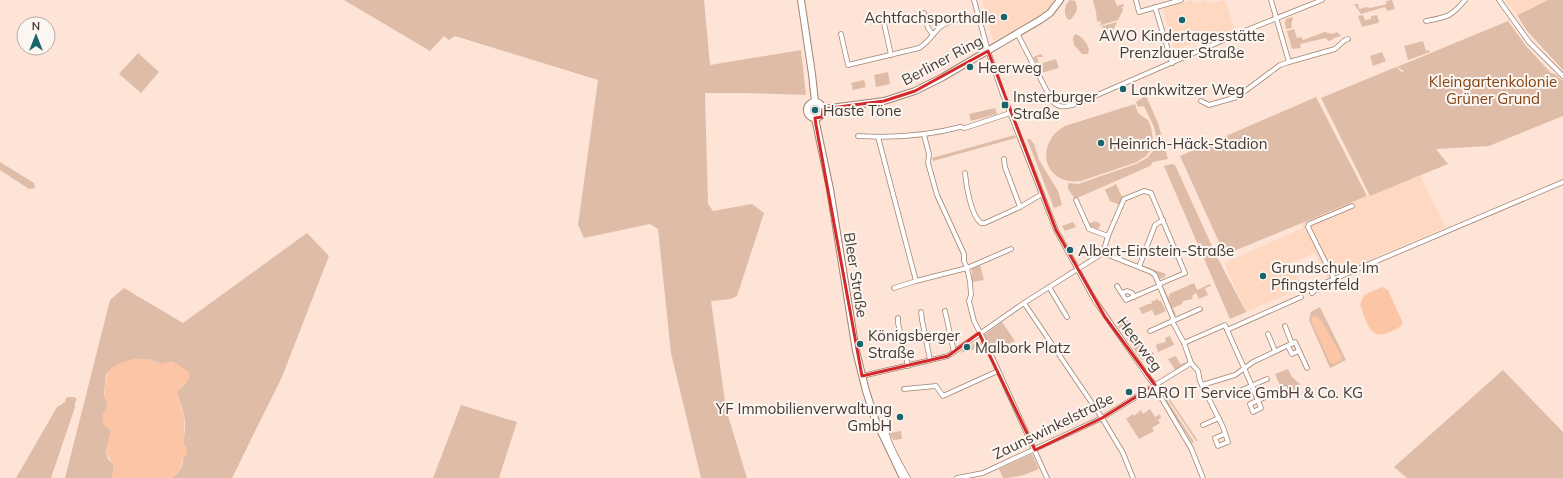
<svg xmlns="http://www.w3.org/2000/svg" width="1563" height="478" font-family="Mulish,sans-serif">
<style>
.built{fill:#ffd8c2}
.green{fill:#dfbca8}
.water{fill:#fcc5a5}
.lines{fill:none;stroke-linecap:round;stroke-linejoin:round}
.street-casing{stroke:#a08373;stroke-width:5.5}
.secondary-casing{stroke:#a08373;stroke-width:8}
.street{stroke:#fff;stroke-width:4}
.secondary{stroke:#fff;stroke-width:6}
.marked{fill:none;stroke:#d62828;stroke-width:3;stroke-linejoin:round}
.poi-dot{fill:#18666b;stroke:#fcf6f2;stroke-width:1.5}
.labels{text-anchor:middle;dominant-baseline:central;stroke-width:4;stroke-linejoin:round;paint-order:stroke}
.poi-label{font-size:15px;fill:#463932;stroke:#fcf6f2;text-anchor:start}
.street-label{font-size:15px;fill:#463932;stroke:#fcf6f2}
.park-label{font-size:15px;fill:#824111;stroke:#fcf6f2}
</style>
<rect width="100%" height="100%" fill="#fee4d6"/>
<g class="built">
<polygon points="982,0 1056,0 1049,8 1037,18 993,41"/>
<polygon points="1192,0 1194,3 1206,0 1208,4 1225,0 1235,30 1205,44 1199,41 1174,50 1163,8"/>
<polygon points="1505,0 1553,0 1517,15"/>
<polygon points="1420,176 1446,227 1327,278 1315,253 1291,263 1302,288 1246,312 1224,263 1303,228 1301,222"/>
</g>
<g class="green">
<polygon points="344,0 704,0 710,65 801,50 806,95 745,93 705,93 708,204 713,211 752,204 764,213 737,296 731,299 711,301 726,409 747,478 701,478 671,353 658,229 650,224 584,238 578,225 598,80 455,36 449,40 444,36 430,51"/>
<path d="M1070,0L1075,1C1079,8 1076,14 1071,19L1068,20C1063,13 1064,5 1070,0Z"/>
<polygon points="1093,0 1115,0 1117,6 1123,4 1124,6 1122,7 1123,10 1118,20 1098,26 1101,24 1100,21 1097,22 1096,12"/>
<polygon points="1392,0 1395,9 1387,11 1385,7 1361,14 1354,4 1358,4 1359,9 1367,7 1370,8 1387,4 1386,1"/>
<path d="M1548,0H1563V70L1527,31L1517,15C1528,11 1537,5 1548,0Z"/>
<polygon points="1363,15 1365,20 1371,19 1371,16 1377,15 1379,21 1378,23 1362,27 1358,16"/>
<polygon points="1292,17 1293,19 1291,24 1292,28 1286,29 1285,21 1286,19"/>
<polygon points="1508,21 1526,46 1551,73 1555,74 1563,81 1563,116 1489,146 1436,149 1448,164 1370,196 1321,98 1396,67 1402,72 1404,71 1397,67"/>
<polygon points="1117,22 1112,33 1113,39 1106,41 1102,26"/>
<polygon points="1294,29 1297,38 1301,37 1303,40 1325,32 1332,34 1337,32 1341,36 1334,38 1332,40 1328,41 1326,38 1300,44 1301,48 1292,49 1287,31"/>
<path d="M1075,34C1082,36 1087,43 1089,49L1088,54H1082L1074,45L1073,38Z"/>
<polygon points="1423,41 1426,51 1429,50 1430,52 1408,60 1404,46"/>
<polygon points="1382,52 1386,61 1373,66 1370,56"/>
<polygon points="138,53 159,72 141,93 119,74"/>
<polygon points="1041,54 1043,57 1037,57 1039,64 1056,59 1059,68 1041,73 1033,57"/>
<polygon points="888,72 890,84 876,87 874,75"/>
<polygon points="864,80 866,87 853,90 851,83"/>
<polygon points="1144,97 1147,98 1158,123 1168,159 1153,162 1150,166 1075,199 1068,189 1068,183 1078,184 1136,164 1147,158 1158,145 1154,127 1144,106 1138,107 1136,102"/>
<polygon points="1316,97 1367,196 1227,254 1223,251 1180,156"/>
<path d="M1135,104L1138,113L1148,120L1151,127L1153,140L1150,151L1146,156L1137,162L1081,181C1043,186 1034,143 1065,126Z"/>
<polygon points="995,108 997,114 971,121 969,114"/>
<polygon points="1015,135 1016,138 933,161 932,158"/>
<polygon points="1027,139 1030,139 1034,144 1039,160 1058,191 1062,205 1054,208"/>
<polygon points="0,162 34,183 35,188 29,189 0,170"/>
<polygon points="1172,164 1175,165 1217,257 1246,312 1230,319 1164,166"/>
<polygon points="1116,184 1123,199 1120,205 1110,201 1105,190"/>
<polygon points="1095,221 1101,224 1098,229 1089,226 1088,224"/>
<polygon points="1073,222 1076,227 1065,231 1062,226"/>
<path d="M307,233L329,256L282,377L232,478H171C186,470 183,458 184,443C184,434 186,424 184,415C182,406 178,400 177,391L186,383L161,364L148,359L112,368L106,375L104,392L105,399L108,404L106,410L111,431L106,452L108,459L114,465L112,478H65L110,300L124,288L183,323Z"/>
<polygon points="1169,243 1176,259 1164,254"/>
<polygon points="980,265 984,280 972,282 972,269"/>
<polygon points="1144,266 1166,274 1165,277 1160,279 1154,272 1144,268"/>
<polygon points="1194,283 1197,290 1210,284 1211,286 1205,288 1208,295 1199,299 1196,293 1193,295 1192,299 1183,301 1182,304 1173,308 1176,315 1175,316 1162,290 1164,288 1168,297 1170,296 1169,294"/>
<polygon points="1094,293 1136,355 1151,375 1151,378 1092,294"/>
<polygon points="1158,299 1159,301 1161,301 1166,311 1155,316 1152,310 1142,314 1139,308 1148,304 1152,304 1151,302"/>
<polygon points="1320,307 1346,360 1330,368 1309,320 1311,312"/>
<polygon points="1128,320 1136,337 1138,336 1143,346 1141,347 1141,349 1144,348 1147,354 1153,352 1154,354 1142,360 1117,325"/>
<polygon points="1002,322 1015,341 991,352 984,335"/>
<polygon points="1170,336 1174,345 1158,352 1156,346 1157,344 1166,342 1165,338"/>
<polygon points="977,341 982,342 983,347 959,353"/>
<polygon points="1176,356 1180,364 1188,362 1176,371 1168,359"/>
<polygon points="1288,369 1292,377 1300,384 1286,399 1275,374"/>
<polygon points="1503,370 1563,432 1563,478 1407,478 1394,467"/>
<polygon points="1164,388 1167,395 1198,441 1196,441 1166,396"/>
<polygon points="1160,391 1162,392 1194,442 1192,443"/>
<polygon points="68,397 74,397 77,399 75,403 75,407 51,478 16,478 57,407 65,402 66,398"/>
<polygon points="461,405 517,422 499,478 433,478"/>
<polygon points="1150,409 1155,417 1160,414 1161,418 1158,420 1160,423 1152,428 1154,431 1139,439 1126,419 1133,414 1134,416 1141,410 1143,414"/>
<polygon points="901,431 902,439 893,440 889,433"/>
<path d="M1032,454L1039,469C1028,474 1015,478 1003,478L999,469Z"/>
</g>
<g class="water">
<path d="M1382,287L1388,290L1403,323C1399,329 1394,330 1387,333C1369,341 1365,317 1360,304L1364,295Z"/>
<polygon points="1317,316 1323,323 1342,357 1342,360 1333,364 1330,362 1313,326 1311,318 1312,317"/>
<path d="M134,359H148L161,364L172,361L189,372V379L177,391L178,399L184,416V444L187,448V454C179,462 184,471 171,478H112L114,465C103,453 107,445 111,431L103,424L102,415L106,410L108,404C104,398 104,394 105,386C107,368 116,363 134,359Z"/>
</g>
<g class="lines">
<defs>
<g id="street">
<polyline points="974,0 988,51 1003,95 1056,230 1095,301 1149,378 1155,385 1159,394 1191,448 1203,478"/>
<polyline points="1136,0 1139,12 1181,0"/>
<polyline points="1499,0 1529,42 1563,76"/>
<polyline points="1155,7 1172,63"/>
<polyline points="924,13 928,28 933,35"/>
<path d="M1426,21C1447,17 1451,17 1465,0"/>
<polyline points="884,23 891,55"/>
<path d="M1017,33L1052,101C1060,110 1069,106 1079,103L1242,32L1322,0"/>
<path d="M841,34L848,65L919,48C928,43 932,35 939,28C949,19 966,18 979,16"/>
<polyline points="1289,62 1335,49 1345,40 1348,39"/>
<polyline points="1201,101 1209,105 1237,97 1280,65 1289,62 1271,0"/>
<polyline points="924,135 929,154 928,163 937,195 964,254 964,261 967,268 970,282 971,295 969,301 974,321 988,348 1047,478"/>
<path d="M858,136C892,138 927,136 960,127L965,128L1010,113"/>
<polyline points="878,137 916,281 967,268 1011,249"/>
<polyline points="1004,159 1005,167 1020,207"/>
<path d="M965,173C966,185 971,216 981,223H985L1020,207L1042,194"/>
<polyline points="1076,200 1089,229 1108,236"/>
<polyline points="1103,253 1108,236 1124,199 1144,191 1151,193 1185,273 1159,284"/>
<polyline points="1139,267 1155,225 1163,220"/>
<polyline points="1334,279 1308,227 1309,224 1352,206"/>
<polyline points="1117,286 1126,300 1159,286"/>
<polyline points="1049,287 1067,317"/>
<polyline points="894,288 916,281"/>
<polyline points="1122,293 1127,291 1132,293 1134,297"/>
<polyline points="1312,293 1320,285 1334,279 1563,182"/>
<polyline points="1024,303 1102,418 1123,453 1133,478"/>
<polyline points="945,311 954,352"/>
<polyline points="921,312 922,320 930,360"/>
<polyline points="898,318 898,323 908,366"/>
<polyline points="1285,326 1292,344"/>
<polyline points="1227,330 1301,297"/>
<polyline points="1150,331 1200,309"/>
<polyline points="1268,334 1275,351"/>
<path d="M1184,343L1225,325C1237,353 1250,380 1261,408L1253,412L1250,404L1285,388"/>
<polyline points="1288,346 1292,354 1299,351"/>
<polyline points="862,376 948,356 1024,303 1103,253 1151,272 1155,275 1173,318 1172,321 1184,343 1191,363 1198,371 1200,381 1223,427 1228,442 1218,446 1215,438 1225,434"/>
<polyline points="1202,385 1235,375 1253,362 1295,342 1307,368"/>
<polyline points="904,389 936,386 943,396 998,371"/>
<polyline points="1235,393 1267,379"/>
<path d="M886,421C882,435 901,465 908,478"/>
<polyline points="1203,425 1219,418"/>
<polyline points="957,478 983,473 1102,418 1191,363"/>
</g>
<g id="secondary">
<polyline points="801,0 812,74 815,102"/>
<circle cx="815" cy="110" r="8"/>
<polyline points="823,109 884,101 915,91 943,77 1040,20 1050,13 1060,0"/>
<polyline points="815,118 830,189 856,351 866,391 875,419 903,478"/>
</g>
</defs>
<use href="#street" class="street-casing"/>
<use href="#secondary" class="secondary-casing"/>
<use href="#street" class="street"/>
<use href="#secondary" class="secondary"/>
</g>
<path class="marked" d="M988,51L1056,230L1105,317L1155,385L1102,418L1035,450L979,333L948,356L862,376L816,125L815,118L822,117L823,109L884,101L915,91Z"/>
<g class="poi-dot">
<circle cx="1004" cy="17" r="4"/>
<circle cx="1182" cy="20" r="4"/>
<circle cx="970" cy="67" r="4"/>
<circle cx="1123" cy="89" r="4"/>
<rect x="1001" y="101" width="8" height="8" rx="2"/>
<circle cx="815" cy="110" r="4"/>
<circle cx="1101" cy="143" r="4"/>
<circle cx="1070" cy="250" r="4"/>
<circle cx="1263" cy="276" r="4"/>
<circle cx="860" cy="344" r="4"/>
<circle cx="967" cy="347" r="4"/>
<circle cx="1129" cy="392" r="4"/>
<circle cx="900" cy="417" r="4"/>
</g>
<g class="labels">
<g class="poi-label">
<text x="996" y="17" text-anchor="end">Achtfachsporthalle</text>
<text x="1182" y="35" text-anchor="middle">AWO Kindertagesstätte<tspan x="1182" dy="17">Prenzlauer Straße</tspan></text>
<text x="978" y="67">Heerweg</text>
<text x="1131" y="89">Lankwitzer Weg</text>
<text x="1013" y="96">Insterburger<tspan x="1013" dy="17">Straße</tspan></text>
<text x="823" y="110">Haste Töne</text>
<text x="1109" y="143">Heinrich-Häck-Stadion</text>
<text x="1078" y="250">Albert-Einstein-Straße</text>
<text x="1271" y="267">Grundschule Im<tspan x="1271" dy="17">Pfingsterfeld</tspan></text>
<text x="868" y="335">Königsberger<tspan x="868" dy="17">Straße</tspan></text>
<text x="975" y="347">Malbork Platz</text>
<text x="1137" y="392">BARO IT Service GmbH &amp; Co. KG</text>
<text x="892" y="408" text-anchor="end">YF Immobilienverwaltung<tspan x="892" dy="17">GmbH</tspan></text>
</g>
<g class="street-label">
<text transform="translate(942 60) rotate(-28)">Berliner Ring</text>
<text transform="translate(856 275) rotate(81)">Bleer Straße</text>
<text transform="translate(1140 344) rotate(53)">Heerweg</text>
<text transform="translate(1053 426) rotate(-26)">Zaunswinkelstraße</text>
</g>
<g class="park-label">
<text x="1493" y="81">Kleingartenkolonie<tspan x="1493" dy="17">Grüner Grund</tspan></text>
</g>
</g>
<g transform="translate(36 36)"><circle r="19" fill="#fcf6f2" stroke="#b3aaa5"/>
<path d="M0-3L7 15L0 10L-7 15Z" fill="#18666b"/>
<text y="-6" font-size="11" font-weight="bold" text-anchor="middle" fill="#463932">N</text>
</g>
</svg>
